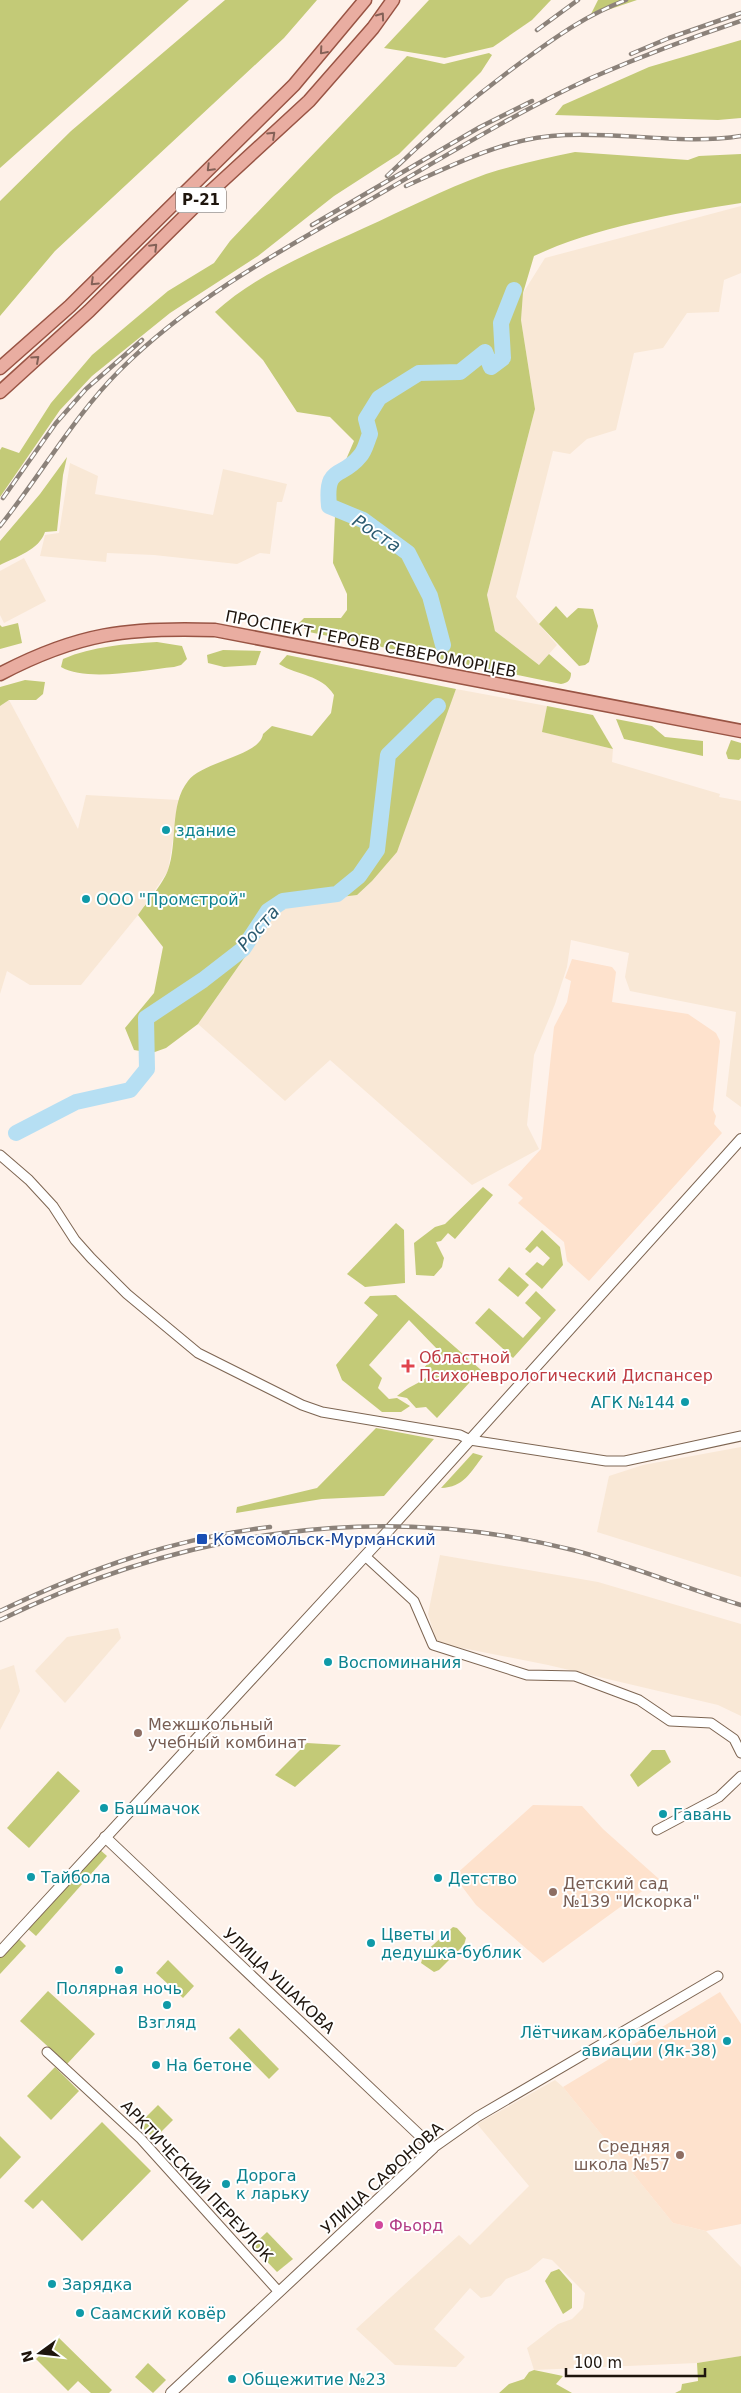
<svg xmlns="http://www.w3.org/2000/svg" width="741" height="2393" font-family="'DejaVu Sans',sans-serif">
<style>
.industrial{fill:#f9e8d6}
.built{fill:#fee2cd}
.green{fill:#c3ca77}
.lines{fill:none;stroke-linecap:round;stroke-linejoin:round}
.river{stroke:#b6dff3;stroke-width:16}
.minor-casing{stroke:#7d6552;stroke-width:11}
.tertiary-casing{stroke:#7d6552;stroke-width:12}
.primary-casing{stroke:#995444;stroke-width:15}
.minor{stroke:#fff;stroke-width:9}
.tertiary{stroke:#fff;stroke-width:10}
.primary{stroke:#e9ada1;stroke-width:12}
.rail-casing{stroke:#8c827a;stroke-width:4.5}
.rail{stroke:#fff;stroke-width:2.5;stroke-dasharray:8;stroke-linecap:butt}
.oneway{stroke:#846157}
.culture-dot{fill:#0f9aa8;stroke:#fff;stroke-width:2}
.health-dot{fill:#e0444e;stroke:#fff;stroke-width:2}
.transit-dot{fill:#1a4fb4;stroke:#fff;stroke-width:2}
.education-dot{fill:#8d6e63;stroke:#fff;stroke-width:2}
.hotel-dot{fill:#d1479c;stroke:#fff;stroke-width:2}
.labels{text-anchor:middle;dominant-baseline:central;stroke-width:4;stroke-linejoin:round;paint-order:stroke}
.shield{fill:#fff;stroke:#625b56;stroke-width:1}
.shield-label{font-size:15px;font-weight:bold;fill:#1e150d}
.street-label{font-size:16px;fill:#1e150d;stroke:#fff}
.culture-label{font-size:16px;fill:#0d838f;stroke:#fff;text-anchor:start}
.health-label{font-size:16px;fill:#be3a42;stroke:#fff;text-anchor:start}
.transit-label{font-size:16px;fill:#164399;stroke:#fff;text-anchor:start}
.education-label{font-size:16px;fill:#785e54;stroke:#fff;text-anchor:start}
.hotel-label{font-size:16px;fill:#b23c85;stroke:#fff;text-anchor:start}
.water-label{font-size:18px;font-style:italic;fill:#2b5b71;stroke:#fff}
</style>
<rect width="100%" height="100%" fill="#fef2ea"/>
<g class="industrial">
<polygon points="741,206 741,273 724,280 719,312 687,313 663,348 634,353 616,430 587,439 570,454 553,451 516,597 557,645 539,665 495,631 487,595 535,409 521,320 523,293 545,258"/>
<polygon points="70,463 98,476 95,494 213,515 223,469 287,484 282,502 277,502 270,554 260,553 237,564 154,555 107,553 106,562 40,556 45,535 59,533"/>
<polygon points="24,558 46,601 4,623 0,615 0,571"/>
<polygon points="456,689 547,706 543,732 613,749 612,762 720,794 719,797 741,801 741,1107 726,1096 736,1012 630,991 625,977 629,953 571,940 567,967 555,1004 534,1055 527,1125 539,1149 472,1185 330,1060 285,1101 198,1024 282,904 302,902 444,719"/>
<polygon points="9,700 78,829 86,795 179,800 168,871 138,915 81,985 30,985 7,971 0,994 0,706"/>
<polygon points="741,1447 741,1577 597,1532 609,1476 643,1465"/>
<polygon points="440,1555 598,1582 741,1624 741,1716 718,1705 548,1665 437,1643 428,1614"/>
<polygon points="118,1628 121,1638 65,1703 35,1671 67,1637"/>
<polygon points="14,1665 20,1691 0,1730 0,1670"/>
<polygon points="555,2080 563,2087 673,2223 706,2231 741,2267 741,2356 697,2363 534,2370 527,2348 558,2324 572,2319 583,2308 585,2293 552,2260 543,2258 529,2270 506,2279 491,2296 481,2298 470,2288 434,2329 465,2357 456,2367 395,2365 356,2329 459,2235 470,2245 529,2186 477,2124"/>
</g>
<g class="built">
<polygon points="572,959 612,967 616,972 612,1002 688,1014 716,1033 720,1041 713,1110 716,1116 714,1124 722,1133 589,1281 567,1261 564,1242 518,1203 523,1198 508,1185 541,1149 554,1027 567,1002 571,981 565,978"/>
<polygon points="533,1805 582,1806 603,1829 659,1879 543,1963 476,1905 454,1876"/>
<polygon points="720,1992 741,2024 741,2224 706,2231 673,2223 563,2087"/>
</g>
<g class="green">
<polygon points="0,0 189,0 0,168"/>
<polygon points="225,0 317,0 284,38 55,251 0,316 0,201 71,131"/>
<polygon points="429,0 551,0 532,20 493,47 445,58 384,48"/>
<polygon points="598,0 637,0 590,16"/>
<polygon points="741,40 741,118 718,120 555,115 563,105 649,67"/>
<polygon points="489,53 492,55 481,72 399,154 334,196 258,256 170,313 92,376 60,410 0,497 0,450 2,447 19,453 51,403 92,355 168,291 214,263 230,241 407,56 444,64"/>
<path d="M575,152L688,160L699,156L741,154V203C675,213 593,228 534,256L523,293L521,320L535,409L487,595L495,631L539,665L549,654L571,673C571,680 568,683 561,684L309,632L298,624L304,618H341L347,610V594L333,563L335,516L332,492L354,441L330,417L297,412L263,360L215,312C257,274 312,252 364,228C404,210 444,189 486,174C515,165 545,158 575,152Z"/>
<path d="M67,457L63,475L57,531L45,532C39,550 16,557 0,565V541L40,494Z"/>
<polygon points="556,606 567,618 578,608 593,609 598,626 589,662 585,665 579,666 539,624"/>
<polygon points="18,623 22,643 0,649 0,625 2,627"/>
<path d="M157,642L182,646L187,659L181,665L174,667C143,670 87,682 61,667L63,659C93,646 125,644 157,642Z"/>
<polygon points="223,650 261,651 256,665 224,667 208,663 207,655"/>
<path d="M287,655L456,689L397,852L372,881L357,895L282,904L198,1024L166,1048L152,1053L134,1050L125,1028L154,993L163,947L138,915C146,903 163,884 168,870C178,843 169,805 188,781C203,761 260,756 263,734L272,726L312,736L331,713L334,695C321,674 298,676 279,664Z"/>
<polygon points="25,680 45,682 43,694 36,700 9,700 0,706 0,687"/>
<polygon points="547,706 593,715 613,749 542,732"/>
<polygon points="616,719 652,726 665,737 703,741 703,756 624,739"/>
<polygon points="731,740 741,743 741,758 739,760 728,759 726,753"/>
<polygon points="483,1187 493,1195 455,1239 448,1233 441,1241 436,1242 444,1258 442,1267 434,1276 416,1275 414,1243 435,1227 445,1224"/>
<polygon points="396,1223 404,1230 405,1283 365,1287 347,1274"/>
<polygon points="542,1230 560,1247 563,1265 542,1289 525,1274 537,1262 543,1266 550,1258 537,1246 530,1253 525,1249"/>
<polygon points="509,1267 529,1285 518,1297 498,1280"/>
<polygon points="536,1291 556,1310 513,1358 475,1323 489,1308 523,1338 541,1318 525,1303"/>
<path d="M396,1295L481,1370L437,1418L426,1407L416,1408L407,1398L397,1396C407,1387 419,1384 430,1375L424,1368L438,1350L409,1320L369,1365L382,1378L378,1388L389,1399L397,1398L410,1406L401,1412H382L342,1380L336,1365L378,1315L364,1303L370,1296Z"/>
<polygon points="376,1428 434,1439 384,1496 322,1499 236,1513 237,1507 317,1488"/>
<path d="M473,1453L483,1456C470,1473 464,1487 441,1488Z"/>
<polygon points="307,1743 341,1745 295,1787 275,1775"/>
<polygon points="652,1750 665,1750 671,1762 638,1787 630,1775"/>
<polygon points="58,1771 80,1791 29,1848 7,1828"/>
<polygon points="99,1849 107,1856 36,1936 27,1928"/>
<polygon points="453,1927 457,1928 466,1938 464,1945 439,1970 434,1972 421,1963 424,1953"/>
<polygon points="18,1938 26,1946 0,1974 0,1958"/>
<polygon points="168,1960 194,1986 183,1998 156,1973"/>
<polygon points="48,1991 95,2034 67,2064 20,2021"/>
<polygon points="239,2028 279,2069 269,2079 229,2038"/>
<polygon points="55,2067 79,2091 51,2120 27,2096"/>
<polygon points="158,2105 173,2120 154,2139 139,2124"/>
<polygon points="102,2122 151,2171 82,2241 42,2200 33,2209 24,2201"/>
<polygon points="0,2136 21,2157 0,2179"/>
<polygon points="267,2232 293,2259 277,2272 252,2246"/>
<polygon points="559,2269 572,2284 572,2308 563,2314 545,2281 551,2272"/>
<polygon points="58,2337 112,2390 109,2393 91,2393 78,2381 68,2391 36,2359"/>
<polygon points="741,2356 741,2393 675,2393 681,2390 682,2384 698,2381 697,2363"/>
<polygon points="148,2363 166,2380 153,2393 135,2377"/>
<polygon points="534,2370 563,2376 556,2384 572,2393 499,2393 509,2384 524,2379 529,2372"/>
</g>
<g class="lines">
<g class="river">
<path d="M443,645L430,596L408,553L363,520L329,506C325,464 341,480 360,456C365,451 367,441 370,434L366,419L379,398L419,373L460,372L485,352L491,367L503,358L501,323L514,290"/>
<polyline points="16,1133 76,1102 130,1090 147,1069 146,1018 203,980 243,949 268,911 283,901 337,894 359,876 377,850 388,755 438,706"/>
</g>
<defs>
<g id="minor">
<polyline points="0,1155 29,1180 53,1206 75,1240 91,1258 127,1294 198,1353 302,1405 322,1412 460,1435 470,1440 606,1461 625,1461 741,1436"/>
<polyline points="365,1556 414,1601 433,1645 527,1675 575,1676 639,1700 670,1721 711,1723 734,1739 741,1753"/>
<polyline points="657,1830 719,1797 741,1776"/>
<polyline points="47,2052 141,2139 279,2292"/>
<polyline points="433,2148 477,2117 718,1976"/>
</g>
<g id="tertiary">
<polyline points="105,1837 433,2148 171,2393"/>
<polyline points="0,1952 388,1531 741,1139"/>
</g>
<g id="primary">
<polyline points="0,368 70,306 294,85 365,0"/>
<polyline points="0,392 89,311 196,205 309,101 373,28 393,0"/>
<path d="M0,674C78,633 128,627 215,630L741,731"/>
</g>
</defs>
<use href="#minor" class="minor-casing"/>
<use href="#tertiary" class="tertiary-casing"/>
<use href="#primary" class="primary-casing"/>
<use href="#minor" class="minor"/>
<use href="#tertiary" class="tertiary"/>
<use href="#primary" class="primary"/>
<defs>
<g id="rail">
<polyline points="537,30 578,0"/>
<polyline points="631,54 669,38 741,13"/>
<path d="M387,176C431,133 477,94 527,58C560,34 587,15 626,0"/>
<path d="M406,186C457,163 507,137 565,135C623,132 683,145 741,136"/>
<polyline points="312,225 480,127 532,101"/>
<polyline points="3,498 56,423 86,389 142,340"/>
<path d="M0,526C41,475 74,416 120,370C191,299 280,251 366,202C439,160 514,113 591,78C640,57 690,38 741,21"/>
<path d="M0,1611C89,1569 171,1539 270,1527"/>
<path d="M0,1620C181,1532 376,1500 573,1550C630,1565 685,1588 741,1605"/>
</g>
</defs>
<use href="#rail" class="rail-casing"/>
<use href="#rail" class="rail"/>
</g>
<defs><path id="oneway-chevron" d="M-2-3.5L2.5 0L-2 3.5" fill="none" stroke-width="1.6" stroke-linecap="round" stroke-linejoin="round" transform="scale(1.25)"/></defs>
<g class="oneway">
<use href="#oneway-chevron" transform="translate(381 16) rotate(-54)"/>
<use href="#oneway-chevron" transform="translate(323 51) rotate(131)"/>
<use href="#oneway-chevron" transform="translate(272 135) rotate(-43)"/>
<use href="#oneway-chevron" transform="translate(210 168) rotate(135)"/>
<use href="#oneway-chevron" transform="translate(154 247) rotate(-45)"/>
<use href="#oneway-chevron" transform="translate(94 282) rotate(136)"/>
<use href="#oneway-chevron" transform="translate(36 359) rotate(-42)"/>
</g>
<g class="culture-dot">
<circle cx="166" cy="830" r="5"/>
<circle cx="86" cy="899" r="5"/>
<circle cx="685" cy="1402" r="5"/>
<circle cx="328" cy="1662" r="5"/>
<circle cx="104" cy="1808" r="5"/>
<circle cx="663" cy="1814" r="5"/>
<circle cx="31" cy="1877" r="5"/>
<circle cx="438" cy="1878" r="5"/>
<circle cx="371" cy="1943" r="5"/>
<circle cx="119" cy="1970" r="5"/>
<circle cx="167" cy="2005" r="5"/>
<circle cx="727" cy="2041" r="5"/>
<circle cx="156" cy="2065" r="5"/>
<circle cx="226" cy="2184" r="5"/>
<circle cx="52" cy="2284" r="5"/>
<circle cx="80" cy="2313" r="5"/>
<circle cx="232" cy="2379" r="5"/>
</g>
<path class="health-dot" d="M405.5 1358.5h5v5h5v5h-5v5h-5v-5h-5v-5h5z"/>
<rect class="transit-dot" x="196" y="1533" width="12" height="12" rx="2.5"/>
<g class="education-dot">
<circle cx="138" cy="1733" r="5"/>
<circle cx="553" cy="1892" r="5"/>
<circle cx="680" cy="2155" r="5"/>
</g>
<circle class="hotel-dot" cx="379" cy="2225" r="5"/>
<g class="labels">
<rect class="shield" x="176" y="187.5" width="50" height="25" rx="4"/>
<g class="shield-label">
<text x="201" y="200">Р-21</text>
</g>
<g class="street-label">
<text transform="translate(371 644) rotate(11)">ПРОСПЕКТ ГЕРОЕВ СЕВЕРОМОРЦЕВ</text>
<text transform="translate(279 1981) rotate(43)">УЛИЦА УШАКОВА</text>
<text transform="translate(382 2178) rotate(-42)">УЛИЦА САФОНОВА</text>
<text transform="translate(197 2181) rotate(47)">АРКТИЧЕСКИЙ ПЕРЕУЛОК</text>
</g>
<g class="culture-label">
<text x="176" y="830">здание</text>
<text x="96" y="899">ООО "Промстрой"</text>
<text x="675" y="1402" text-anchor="end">АГК №144</text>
<text x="338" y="1662">Воспоминания</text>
<text x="114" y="1808">Башмачок</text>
<text x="673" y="1814">Гавань</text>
<text x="41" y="1877">Тайбола</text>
<text x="448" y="1878">Детство</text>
<text x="381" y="1934">Цветы и<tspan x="381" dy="18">дедушка-бублик</tspan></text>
<text x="119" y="1988" text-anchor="middle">Полярная ночь</text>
<text x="167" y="2022" text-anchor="middle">Взгляд</text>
<text x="717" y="2032" text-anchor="end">Лётчикам корабельной<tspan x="717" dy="18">авиации (Як-38)</tspan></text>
<text x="166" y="2065">На бетоне</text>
<text x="236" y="2175">Дорога<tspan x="236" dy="18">к ларьку</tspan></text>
<text x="62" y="2284">Зарядка</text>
<text x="90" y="2313">Саамский ковёр</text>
<text x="242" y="2379">Общежитие №23</text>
</g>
<g class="health-label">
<text x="419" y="1357">Областной<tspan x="419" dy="18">Психоневрологический Диспансер</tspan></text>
</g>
<g class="transit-label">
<text x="213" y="1539">Комсомольск-Мурманский</text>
</g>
<g class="education-label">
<text x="148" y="1724">Межшкольный<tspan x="148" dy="18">учебный комбинат</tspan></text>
<text x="563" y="1883">Детский сад<tspan x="563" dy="18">№139 "Искорка"</tspan></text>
<text x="670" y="2146" text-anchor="end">Средняя<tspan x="670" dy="18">школа №57</tspan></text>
</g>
<g class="hotel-label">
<text x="389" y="2225">Фьорд</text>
</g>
<g class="water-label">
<text transform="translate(377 533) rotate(33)">Роста</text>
<text transform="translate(258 928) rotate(-49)">Роста</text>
</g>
</g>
<g transform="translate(40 2353) rotate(255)" stroke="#ffffff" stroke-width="4" paint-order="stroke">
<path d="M0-4L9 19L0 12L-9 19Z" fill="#1e150d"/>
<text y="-8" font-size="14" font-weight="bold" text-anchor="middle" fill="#1e150d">N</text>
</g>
<path d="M566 2368v8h139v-8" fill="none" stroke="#1e150d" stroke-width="2.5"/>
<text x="574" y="2368" font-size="15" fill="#1e150d" stroke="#ffffff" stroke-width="4" paint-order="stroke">100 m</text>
</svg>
